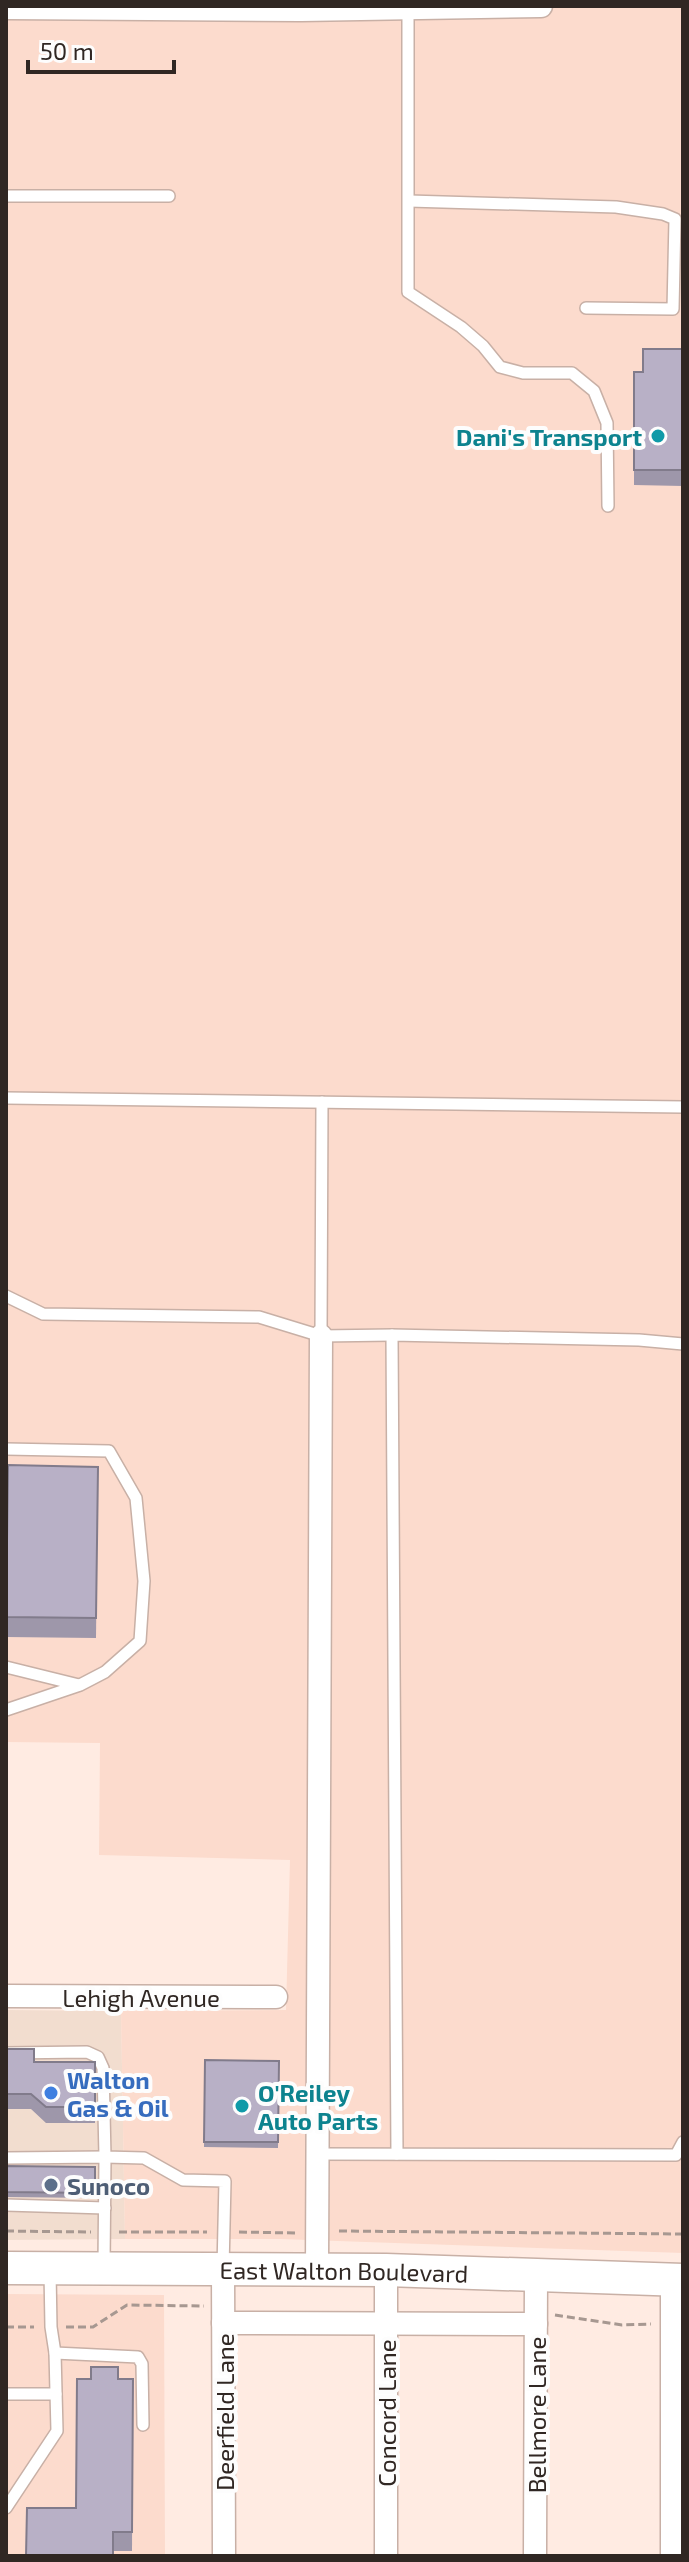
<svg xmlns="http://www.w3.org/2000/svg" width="689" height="2562" font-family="'Exo 2',sans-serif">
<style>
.commercial{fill:#f2ddcf}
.built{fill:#fcdbcd}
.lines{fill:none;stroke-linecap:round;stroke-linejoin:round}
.service-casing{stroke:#c8b0a6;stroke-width:14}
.minor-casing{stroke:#c8b0a6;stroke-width:25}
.secondary-casing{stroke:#c8b0a6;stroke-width:35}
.path{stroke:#a79891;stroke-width:3;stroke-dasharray:8 4;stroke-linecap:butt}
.service{stroke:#fff;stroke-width:11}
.minor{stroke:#fff;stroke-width:22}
.secondary{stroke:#fff;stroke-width:32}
.wall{fill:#9e97aa}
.building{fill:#b8b0c6;stroke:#817b8b;stroke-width:2}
.culture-dot{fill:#0f9aa8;stroke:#fdfdfd;stroke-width:3}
.shop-dot{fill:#3f7fe0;stroke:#fdfdfd;stroke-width:3}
.service-dot{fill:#5c6f8a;stroke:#fdfdfd;stroke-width:3}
.labels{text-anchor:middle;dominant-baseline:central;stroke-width:8;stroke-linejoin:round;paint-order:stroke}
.culture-label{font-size:24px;font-weight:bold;fill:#0d838f;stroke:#fdfdfd;text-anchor:end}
.street-label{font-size:24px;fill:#302723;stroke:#fdfdfd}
.shop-label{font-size:24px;font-weight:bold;fill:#366cbe;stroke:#fdfdfd;text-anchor:start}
.service-label{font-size:24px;font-weight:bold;fill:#4e5e75;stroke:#fdfdfd;text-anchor:start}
</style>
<rect width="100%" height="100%" fill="#ffebe2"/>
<polygon class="commercial" points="6,2010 121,2011 125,2239 6,2240"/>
<g class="built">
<polygon points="6,6 683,6 683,2253 280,2239 125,2239 121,2011 286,2010 290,1860 99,1855 100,1743 6,1742"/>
<polygon points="6,2294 164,2295 165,2556 6,2556"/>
</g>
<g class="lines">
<defs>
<g id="service">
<polyline points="408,7 408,292 461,327 483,346 500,367 523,373 572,373 594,391 607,423 608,506"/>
<polyline points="6,196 169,196"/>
<polyline points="409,201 616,207 663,214 675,219 673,309 586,308"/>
<polyline points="6,1098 683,1107"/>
<polyline points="6,1296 43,1314 259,1317 321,1336 392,1335"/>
<polyline points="321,1336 322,1102"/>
<polyline points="6,1449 109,1451 136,1498 144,1581 140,1641 105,1672 80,1685 6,1710"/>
<polyline points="6,1667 79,1685"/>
<polyline points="6,2053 87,2052 98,2057 103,2068 105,2157 144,2158 183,2180 225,2181 223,2268"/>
<polyline points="318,2154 676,2155 683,2142"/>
<polyline points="397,2154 392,1335 639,1340 683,1344"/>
<polyline points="6,2158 105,2157 104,2265"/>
<polyline points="6,2205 105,2208"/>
<polyline points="55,2353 138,2357 142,2364 143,2425"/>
<polyline points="6,2394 56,2394"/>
<polyline points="6,2508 57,2431 55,2353 51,2327 50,2272"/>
</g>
<g id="minor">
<polyline points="6,8 301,10 541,6"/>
<polyline points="6,1996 276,1997"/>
<polyline points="223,2268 224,2556"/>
<polyline points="317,2269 321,1336"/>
<polyline points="223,2323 536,2324"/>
<polyline points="386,2556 386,2270"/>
<polyline points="535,2556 536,2274"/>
<polyline points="672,2556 672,2280"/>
</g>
<g id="secondary">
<path id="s1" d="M6,2268L386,2270L683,2280"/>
</g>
</defs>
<use href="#service" class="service-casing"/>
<use href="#minor" class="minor-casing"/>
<use href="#secondary" class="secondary-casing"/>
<g class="path">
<polyline points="6,2231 91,2232"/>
<polyline points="339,2231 683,2234"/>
<polyline points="119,2232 207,2232"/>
<polyline points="239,2232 295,2233"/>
<polyline points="555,2315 622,2325 651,2324"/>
<polyline points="6,2327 34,2327"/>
<polyline points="66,2327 93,2327 127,2305 204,2306"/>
</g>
<use href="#service" class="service"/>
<use href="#minor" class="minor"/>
<use href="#secondary" class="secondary"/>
</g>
<g class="wall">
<polygon points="683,349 683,486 634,485 634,372 643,372"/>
<polygon points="8,1465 98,1467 96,1638 6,1637"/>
<polygon points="6,2049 34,2062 95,2062 95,2123 46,2123 31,2109 6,2109"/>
<polygon points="205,2060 279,2061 278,2148 204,2147"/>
<polygon points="6,2166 95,2167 95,2198 6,2197"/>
<polygon points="91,2379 133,2379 132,2551 113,2551 76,2508"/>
</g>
<g class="building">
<polygon points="643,349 683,349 683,470 634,470 634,372 643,372"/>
<polygon points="8,1465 98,1467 96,1618 6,1617"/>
<polygon points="6,2049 34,2049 34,2062 95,2062 95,2107 46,2107 31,2094 6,2094"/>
<polygon points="205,2060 279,2061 278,2142 204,2142"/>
<polygon points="6,2166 95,2167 95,2193 6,2192"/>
<polygon points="91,2367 118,2367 118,2379 133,2379 132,2532 113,2532 113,2556 26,2556 27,2508 76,2508 77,2379 91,2379"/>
</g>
<g class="culture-dot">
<circle cx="658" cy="436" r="8"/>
<circle cx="242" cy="2106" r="8"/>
</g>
<circle class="shop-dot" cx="51" cy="2093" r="8"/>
<circle class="service-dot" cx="51" cy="2185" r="8"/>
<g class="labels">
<g class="culture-label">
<text x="642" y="436">Dani's Transport</text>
<text x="258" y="2092" text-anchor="start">O'Reiley<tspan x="258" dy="28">Auto Parts</tspan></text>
</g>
<g class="street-label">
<text x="141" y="1997">Lehigh Avenue</text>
<text stroke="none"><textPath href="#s1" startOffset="338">East Walton Boulevard</textPath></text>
<text transform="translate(224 2412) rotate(-90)">Deerfield Lane</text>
<text transform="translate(386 2413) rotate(-90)">Concord Lane</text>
<text transform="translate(536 2415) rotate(-90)">Bellmore Lane</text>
</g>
<g class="shop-label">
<text x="67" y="2079">Walton<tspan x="67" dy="28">Gas &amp; Oil</tspan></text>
</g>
<g class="service-label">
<text x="67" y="2185">Sunoco</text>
</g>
</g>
<rect width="689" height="2562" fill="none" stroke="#302723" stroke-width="16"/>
<path d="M28 60v12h146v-12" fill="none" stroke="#302723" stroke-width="4"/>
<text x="40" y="60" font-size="24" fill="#302723" stroke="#fdfdfd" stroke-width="6" paint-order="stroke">50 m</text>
</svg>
